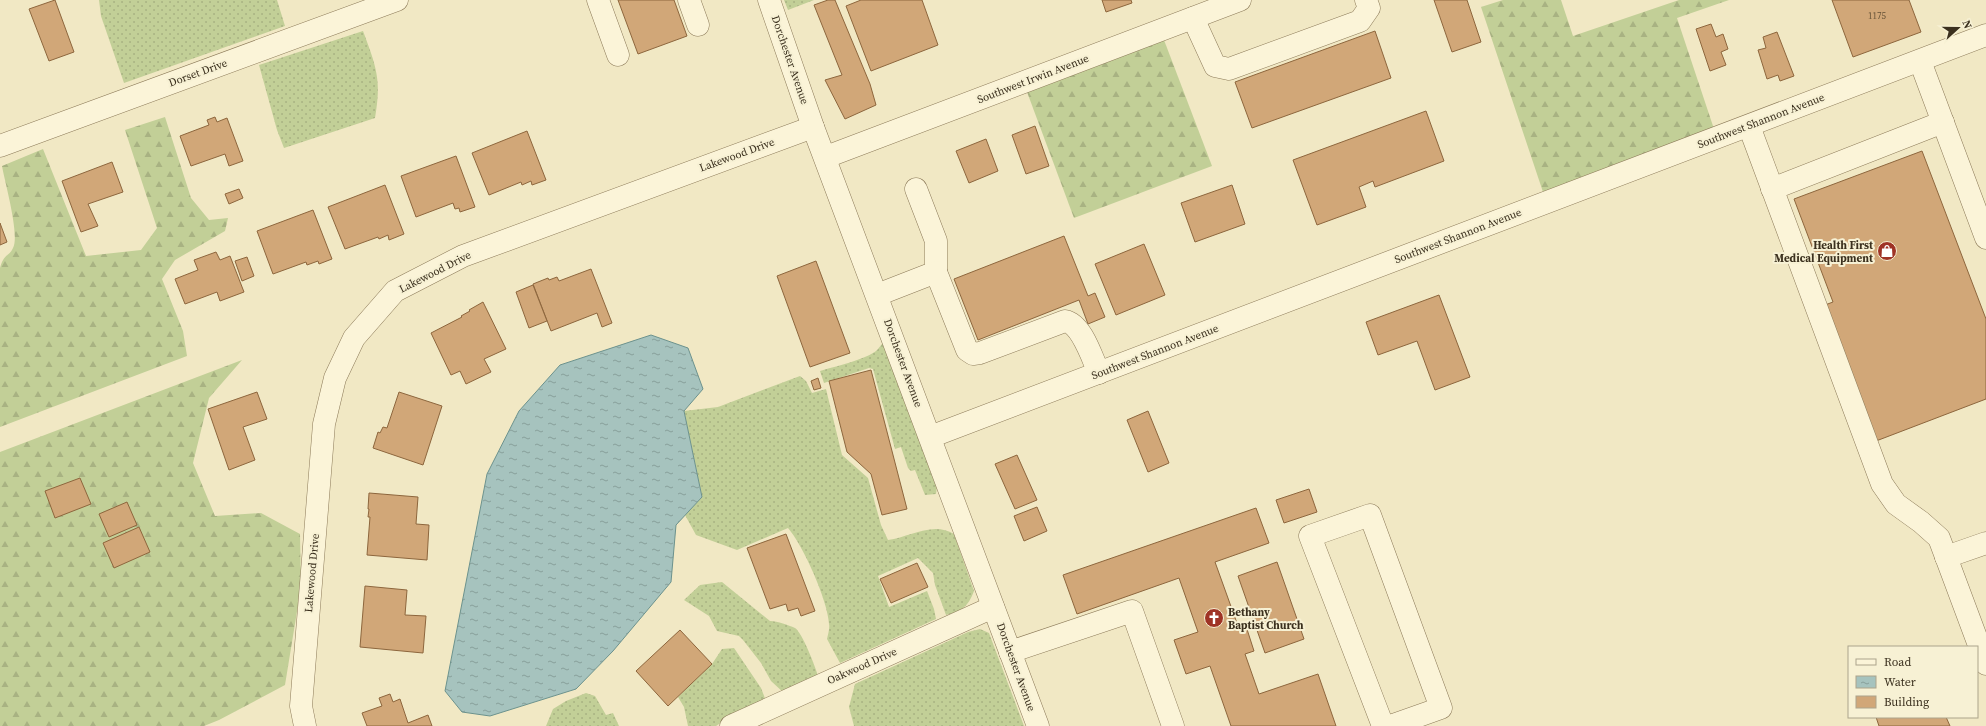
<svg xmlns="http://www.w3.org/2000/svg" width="1986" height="726" font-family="'Source Serif 4',serif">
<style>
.grass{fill:url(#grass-dots)}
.forest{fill:url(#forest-firs)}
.water{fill:url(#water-ripples);stroke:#6c928d}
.building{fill:#d1a778;stroke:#8d663d}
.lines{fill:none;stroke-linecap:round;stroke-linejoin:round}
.minor-casing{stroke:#8c7a59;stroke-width:23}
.minor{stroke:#fbf4d8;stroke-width:22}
.labels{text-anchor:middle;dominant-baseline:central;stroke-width:4;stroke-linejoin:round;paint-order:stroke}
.number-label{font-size:9px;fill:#604e34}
.street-label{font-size:11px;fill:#3b301e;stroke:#f7f1d4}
.poi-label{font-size:11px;font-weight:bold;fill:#3b301e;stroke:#f7f1d4;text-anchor:end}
</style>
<defs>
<pattern id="grass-dots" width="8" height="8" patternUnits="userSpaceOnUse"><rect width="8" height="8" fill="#c2cf97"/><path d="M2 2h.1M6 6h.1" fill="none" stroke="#a8b282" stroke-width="1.8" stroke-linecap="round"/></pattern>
<pattern id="forest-firs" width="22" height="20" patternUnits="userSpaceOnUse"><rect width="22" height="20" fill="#c2cf97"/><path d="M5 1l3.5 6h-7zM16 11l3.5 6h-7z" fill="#a8b282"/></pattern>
<pattern id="water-ripples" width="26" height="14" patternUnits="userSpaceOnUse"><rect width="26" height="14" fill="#a6c3be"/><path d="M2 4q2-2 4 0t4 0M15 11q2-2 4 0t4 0" fill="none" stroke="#889f9a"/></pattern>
</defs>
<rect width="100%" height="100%" fill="#f1e8c4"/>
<g class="grass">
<polygon points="99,0 277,0 285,26 124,83 101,16"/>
<polygon points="784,0 814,0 788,10"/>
<path d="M363,31C376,66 382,80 375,118L284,148L277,130L259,65Z"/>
<path d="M885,342L937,486L936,494L925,495L915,470L911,471L908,468L901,447L895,449L873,369L869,368L824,383L820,371C833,367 868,359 877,350C880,347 881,344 885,342Z"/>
<path d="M800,376L806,381L812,393L826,389L842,455L868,478L881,525L888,540C910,537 933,521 954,534L974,591C968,607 962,611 946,615L935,585L933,573L918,558L878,576L889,607L927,591L934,609L936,619L840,663L827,639C828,634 830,628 829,624C828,601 803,545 788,528L737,550L696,535L685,515L702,497L684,411L718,407Z"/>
<path d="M722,582L770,621C778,621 788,625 795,628C802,632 816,668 818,676L784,693L771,681L761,663L743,640L739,636L717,631L709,616L684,600L700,585Z"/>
<polygon points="980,629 989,633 1024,726 854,726 849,707 855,684 968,632"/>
<polygon points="734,648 761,688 766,701 731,716 716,726 688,726 684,707 678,697 712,664 722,649"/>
<polygon points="586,693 595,696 606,715 613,713 619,726 546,726 553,709 566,701"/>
</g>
<g class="forest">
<polygon points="1503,0 1561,0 1573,36 1679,0 1729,0 1677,18 1716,135 1543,192 1481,7"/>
<polygon points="1164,40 1212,166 1074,218 1027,92"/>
<path d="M165,117L191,198L209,220L228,218L225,231L175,260L162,279L183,331L187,356L0,427V268C4,253 9,257 13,248C20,235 5,183 2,166L43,149L86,256L141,250L157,228L125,130Z"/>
<polygon points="242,360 209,398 193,463 215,516 261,513 300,534 301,587 285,685 219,720 204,726 0,726 0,452"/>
</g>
<polygon class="water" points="651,335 688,348 703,389 684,411 702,497 676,525 671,582 613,651 576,689 490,716 462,712 445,691 487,474 519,411 560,365"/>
<g class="building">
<polygon points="55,0 74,52 49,61 29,9"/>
<polygon points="618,0 674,0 687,36 638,54"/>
<polygon points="828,0 835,0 870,84 876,105 845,119 825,80 842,75 814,5"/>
<polygon points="861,0 922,0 938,45 871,71 846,6"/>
<polygon points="1102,0 1131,0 1132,3 1106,12"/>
<polygon points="1434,0 1467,0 1481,42 1452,52"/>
<polygon points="1832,0 1909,0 1921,32 1853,57"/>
<polygon points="1711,24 1716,37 1723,34 1728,49 1721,52 1726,65 1710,71 1696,29"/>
<polygon points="1375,31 1391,78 1252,128 1235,82"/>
<polygon points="1777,32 1794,76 1780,81 1778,75 1767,79 1758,50 1766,48 1763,37"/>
<polygon points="1426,111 1444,161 1375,187 1373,181 1359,187 1366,207 1317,225 1293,160"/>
<polygon points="215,117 217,122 227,118 243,161 229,166 225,154 191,166 180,136 209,125 207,120"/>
<polygon points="1035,126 1049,166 1026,174 1012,135"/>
<polygon points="527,131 546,180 532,185 531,181 522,185 521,182 489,195 472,153"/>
<polygon points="986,139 998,171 969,183 956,151"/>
<polygon points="1922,151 1986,319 1986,399 1876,441 1825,305 1833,302 1794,199"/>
<polygon points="456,156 475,207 460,212 459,208 455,209 453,203 416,217 401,176"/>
<polygon points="112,162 123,192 88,204 98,226 81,232 62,181"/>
<polygon points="385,185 404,234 389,240 388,235 379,239 378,237 345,249 328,207"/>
<polygon points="1232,185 1245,224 1195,242 1181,203"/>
<polygon points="239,189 243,198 229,204 225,194"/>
<polygon points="313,210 332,259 319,264 318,261 307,265 306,262 273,274 257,231"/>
<polygon points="0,223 7,242 0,245"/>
<polygon points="1064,236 1088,296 1095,293 1105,317 1088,324 1079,300 978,340 954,279"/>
<polygon points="1144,244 1165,295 1116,315 1095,264"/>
<polygon points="216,252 220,260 230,256 244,292 220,301 217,292 185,304 175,279 198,270 194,260"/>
<polygon points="247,257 254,276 242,281 235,261"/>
<polygon points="816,261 850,353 810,367 777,276"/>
<polygon points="591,269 612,323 602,327 597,313 551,331 533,284 548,278 549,280 557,277 559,281"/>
<polygon points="533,285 547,321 529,328 516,292"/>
<polygon points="1439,295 1470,377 1435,390 1417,341 1378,355 1366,322"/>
<polygon points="483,302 506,349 484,359 491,372 466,384 460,371 451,375 431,333 462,317 461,316 470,311 469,310"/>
<polygon points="871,370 907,509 882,515 871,474 847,452 829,381"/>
<polygon points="818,378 821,388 814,390 811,381"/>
<polygon points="257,392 267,419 243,427 255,460 229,470 208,409"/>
<polygon points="399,392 442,406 423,465 373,448 378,432 380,433 383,427 387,428"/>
<polygon points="1148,411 1169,463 1148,472 1127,420"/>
<polygon points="1017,455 1037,500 1015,509 995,464"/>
<polygon points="80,478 91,504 55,518 45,491"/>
<polygon points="1309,489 1317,512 1284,523 1276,500"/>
<polygon points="369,493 418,497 416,524 429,525 427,560 367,555 370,517 368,517 369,509 368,509"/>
<polygon points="127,502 137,525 109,537 99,514"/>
<polygon points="1037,507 1047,531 1024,541 1014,516"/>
<polygon points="1256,508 1269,543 1215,562 1238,626 1245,623 1254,651 1245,654 1259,694 1318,674 1336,726 1231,726 1210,666 1186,674 1174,640 1198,632 1179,578 1077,614 1063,575"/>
<polygon points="139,527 150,552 114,568 103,543"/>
<polygon points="786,534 815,611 801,616 798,608 788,611 786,604 770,609 747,548"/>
<polygon points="1277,562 1304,639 1265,653 1238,576"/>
<polygon points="917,563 928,587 891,603 880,579"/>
<polygon points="365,586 407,590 405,615 426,616 423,653 360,647"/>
<polygon points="680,630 712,664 668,706 636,671"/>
<polygon points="390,694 393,702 400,699 408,723 428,715 432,726 367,726 362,713 382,706 379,698"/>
<polygon points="1876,717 1946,717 1950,726 1879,726"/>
</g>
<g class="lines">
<defs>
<g id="minor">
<polyline points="598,0 618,55"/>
<polyline points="689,0 698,25"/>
<polyline points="769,0 813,127 1038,726"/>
<polyline points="1193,18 1215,66 1229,69 1360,21 1369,8 1366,0"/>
<polyline points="1920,61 1986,238"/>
<polyline points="1749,126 1882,484 1896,504 1921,522 1939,538 1986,664"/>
<polyline points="0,146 397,0"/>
<polyline points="826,157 1240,0"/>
<polyline points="916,189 936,241 936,272"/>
<polyline points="1772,189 1943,122"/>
<path d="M877,295L936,272L967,350L973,354L980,353L1065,321C1082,324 1092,358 1099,373"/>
<polyline points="930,437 1986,35"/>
<polyline points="1946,557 1986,543"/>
<polyline points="1010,652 1132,611 1173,726"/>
<polyline points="305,726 301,706 324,424 335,378 354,338 395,291 463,256 813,127"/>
<polyline points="731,726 993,607"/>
<polyline points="1383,726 1310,536 1370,515 1441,708 1390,726"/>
</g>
</defs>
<use href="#minor" class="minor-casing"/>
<use href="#minor" class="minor"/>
</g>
<defs>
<symbol id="shop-disc" viewBox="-11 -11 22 22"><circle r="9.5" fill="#9f3326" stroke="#f7f1d4"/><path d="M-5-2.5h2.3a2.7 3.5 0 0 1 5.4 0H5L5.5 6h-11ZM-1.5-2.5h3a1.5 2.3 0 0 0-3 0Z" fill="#fff"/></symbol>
<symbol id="church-disc" viewBox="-11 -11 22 22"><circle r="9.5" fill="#9f3326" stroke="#f7f1d4"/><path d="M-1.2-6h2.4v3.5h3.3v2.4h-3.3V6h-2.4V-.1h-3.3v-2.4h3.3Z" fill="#fff"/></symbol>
</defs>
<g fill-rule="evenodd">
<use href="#shop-disc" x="1876" y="240" width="22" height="22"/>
<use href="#church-disc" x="1203" y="607" width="22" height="22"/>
</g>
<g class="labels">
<g class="number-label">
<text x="1877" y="16">1175</text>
</g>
<g class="street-label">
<text transform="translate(790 60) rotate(71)">Dorchester Avenue</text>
<text transform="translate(198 73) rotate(-20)">Dorset Drive</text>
<text transform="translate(1033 79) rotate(-21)">Southwest Irwin Avenue</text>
<text transform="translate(1761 121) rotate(-21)">Southwest Shannon Avenue</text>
<text transform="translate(737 155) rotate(-20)">Lakewood Drive</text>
<text transform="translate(1458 236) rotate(-21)">Southwest Shannon Avenue</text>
<text transform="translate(435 272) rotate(-27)">Lakewood Drive</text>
<text transform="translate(1155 352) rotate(-21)">Southwest Shannon Avenue</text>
<text transform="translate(903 363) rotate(70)">Dorchester Avenue</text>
<text transform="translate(312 573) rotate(-85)">Lakewood Drive</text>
<text transform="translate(862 666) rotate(-24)">Oakwood Drive</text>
<text transform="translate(1016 667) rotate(70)">Dorchester Avenue</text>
</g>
<g class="poi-label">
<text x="1873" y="245">Health First<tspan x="1873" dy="13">Medical Equipment</tspan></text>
<text x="1228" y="612" text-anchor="start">Bethany<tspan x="1228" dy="13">Baptist Church</tspan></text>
</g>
</g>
<rect x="1848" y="646" width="130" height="72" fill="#f7f1d4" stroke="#aca48b"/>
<rect x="1856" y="659" width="20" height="6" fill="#fbf4d8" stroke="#aca48b"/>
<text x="1884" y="666" font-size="12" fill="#3b301e">Road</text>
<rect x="1856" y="676" width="20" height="12" fill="url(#water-ripples)" stroke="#aca48b"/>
<text x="1884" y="686" font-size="12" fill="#3b301e">Water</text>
<rect x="1856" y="696" width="20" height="12" fill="#d1a778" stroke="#aca48b"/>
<text x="1884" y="706" font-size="12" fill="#3b301e">Building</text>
<g transform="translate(1958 28) rotate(69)" stroke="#f7f1d4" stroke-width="3" paint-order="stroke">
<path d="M0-3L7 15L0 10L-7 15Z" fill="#3b301e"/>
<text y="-6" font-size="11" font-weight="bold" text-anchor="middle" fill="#3b301e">N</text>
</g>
</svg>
